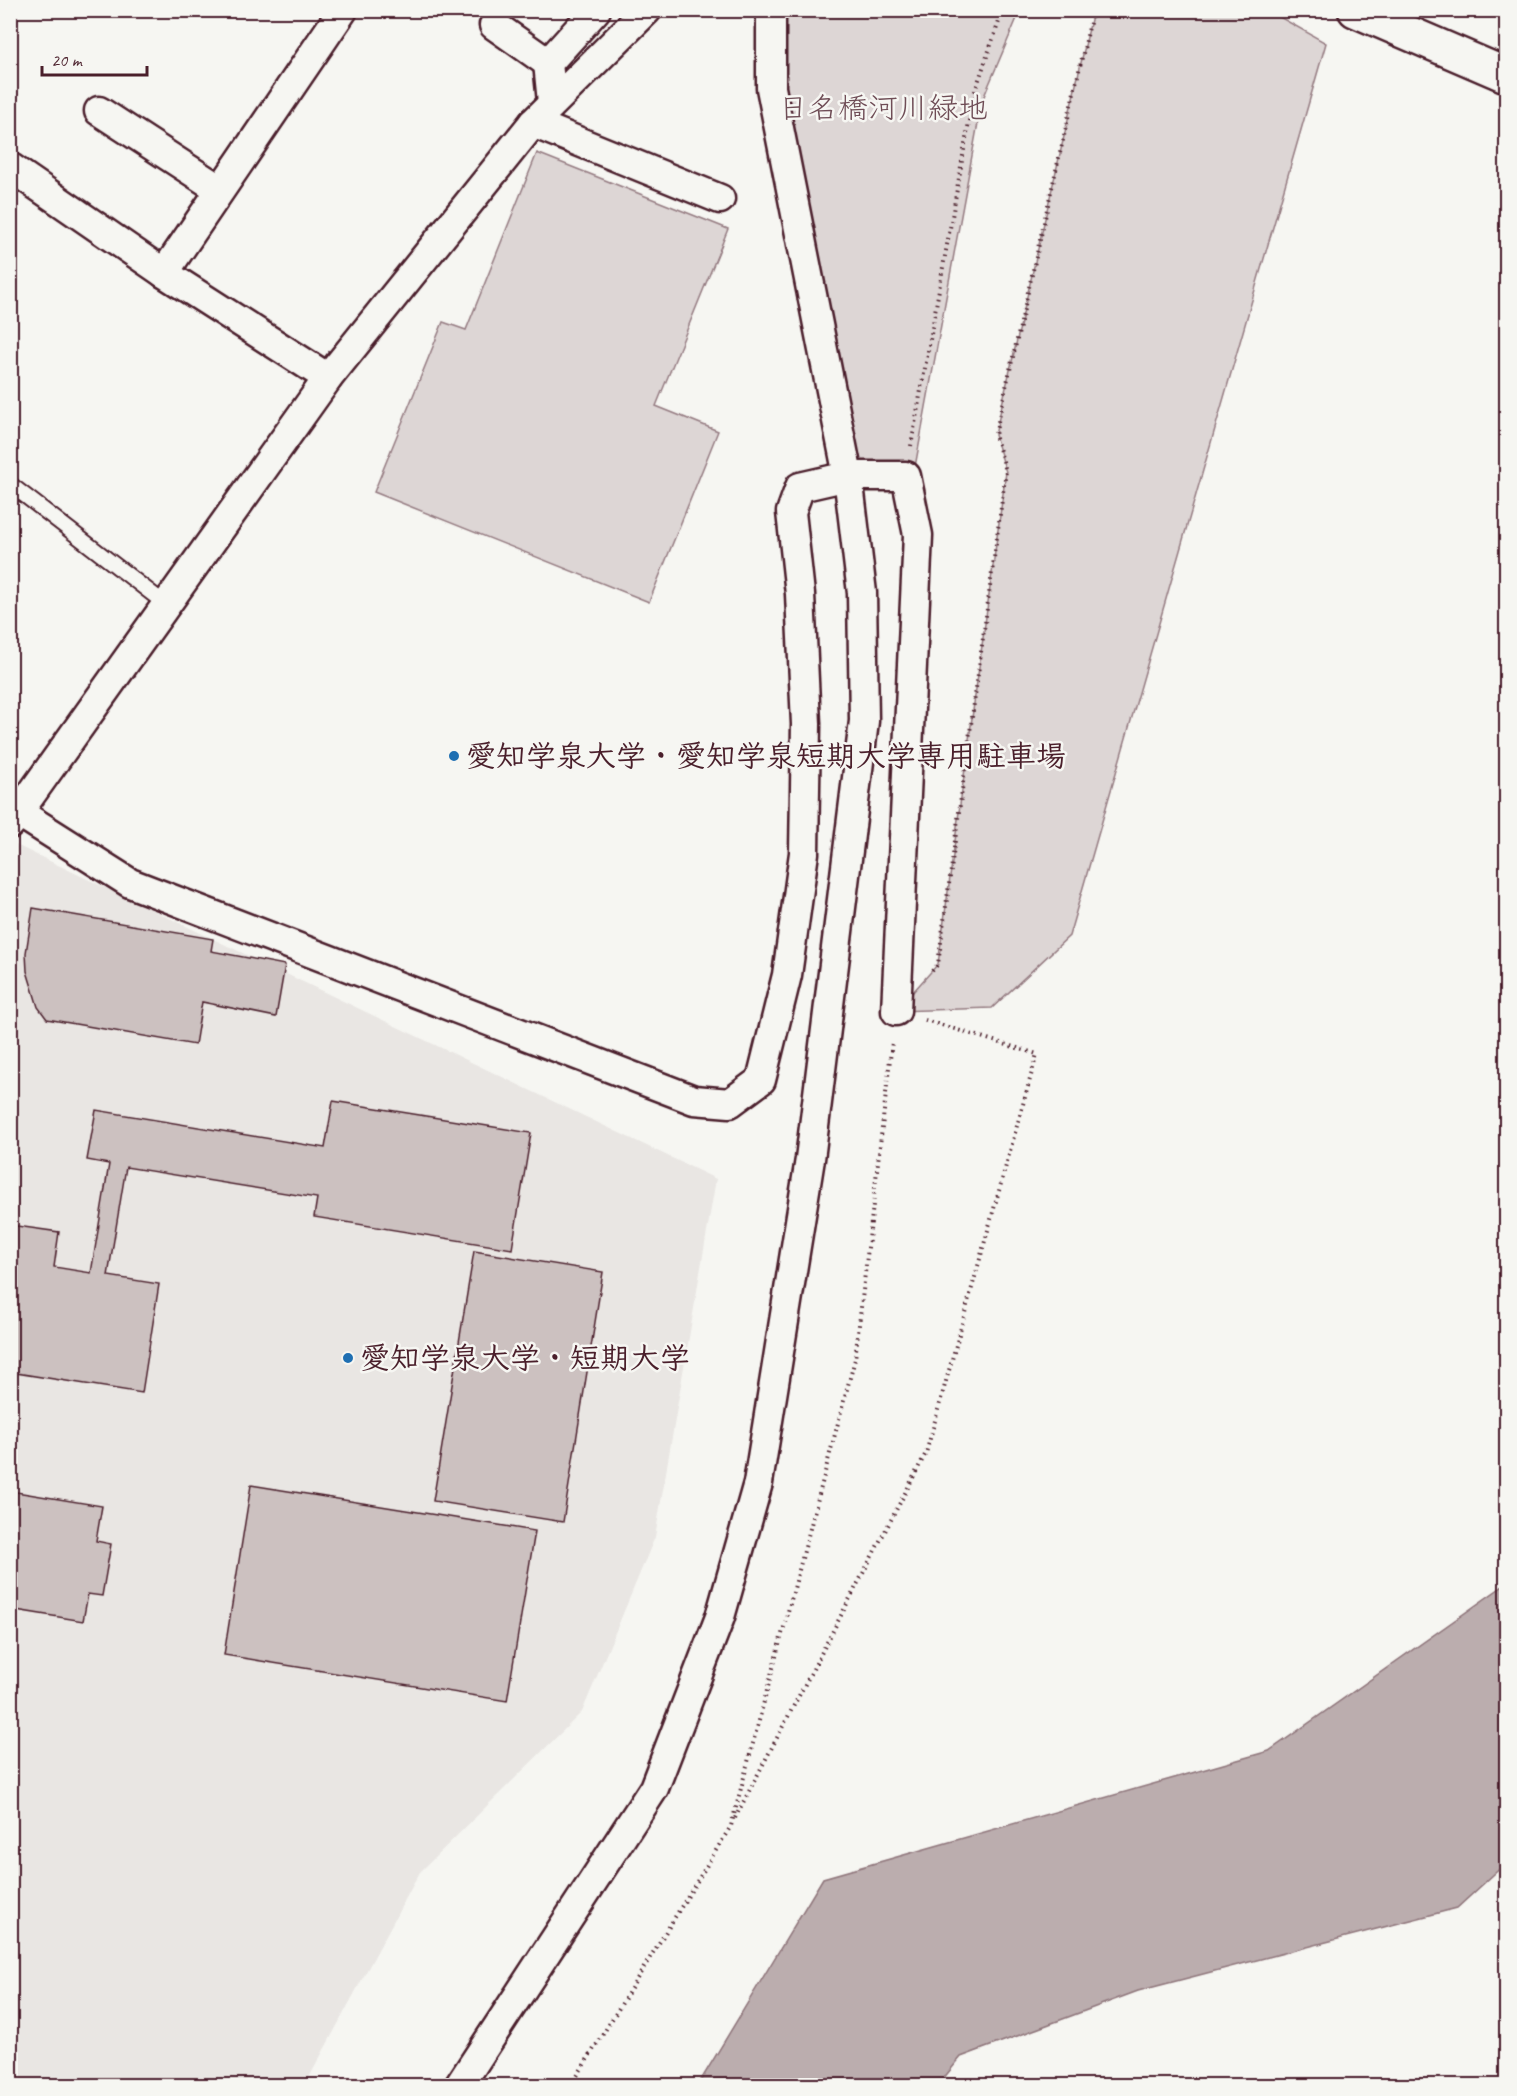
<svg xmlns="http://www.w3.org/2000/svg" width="1517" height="2096" font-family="Caveat,'Klee One',sans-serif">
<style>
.built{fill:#e9e6e3}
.green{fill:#ddd6d5;stroke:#947a80;stroke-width:1.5}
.water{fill:#bbadae;stroke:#8e747a;stroke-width:1.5}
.building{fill:#ccc1c0;stroke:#4a1f2b;stroke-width:1.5}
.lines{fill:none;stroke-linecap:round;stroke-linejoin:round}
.service-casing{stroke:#4a1f2b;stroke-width:18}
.minor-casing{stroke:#4a1f2b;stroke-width:33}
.primary-casing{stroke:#4a1f2b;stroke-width:38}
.path{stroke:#4a1f2b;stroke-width:4;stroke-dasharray:1.5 4.5;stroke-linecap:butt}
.service{stroke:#f6f6f2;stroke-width:14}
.minor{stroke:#f6f6f2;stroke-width:28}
.primary{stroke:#f6f6f2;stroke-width:33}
.poi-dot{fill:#1f6fb2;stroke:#f6f6f2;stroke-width:2}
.labels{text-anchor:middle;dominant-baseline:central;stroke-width:5;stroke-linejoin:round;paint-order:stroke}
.park-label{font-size:30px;fill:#6f4d56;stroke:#f6f6f2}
.poi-label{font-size:30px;font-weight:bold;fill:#4a1f2b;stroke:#f6f6f2;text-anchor:start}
</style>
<rect width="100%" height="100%" fill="#f6f6f2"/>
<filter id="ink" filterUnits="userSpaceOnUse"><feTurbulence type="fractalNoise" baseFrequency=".0167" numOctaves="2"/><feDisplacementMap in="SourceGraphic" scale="12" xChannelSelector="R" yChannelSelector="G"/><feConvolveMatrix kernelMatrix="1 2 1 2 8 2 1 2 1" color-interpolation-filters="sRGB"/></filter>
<g filter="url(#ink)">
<polygon class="built" points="16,845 716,1179 655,1537 582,1712 420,1872 305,2085 11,2086 10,851"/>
<g class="green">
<polygon points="780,11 1020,11 982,101 915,467 858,463 779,87"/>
<polygon points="1093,11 1269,11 1326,43 1069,936 992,1008 896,1011 938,964 1006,472 995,435"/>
<polygon points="537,153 728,229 656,406 718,431 649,602 374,492 443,322 466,330"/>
</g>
<polygon class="water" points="1506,1584 1506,1863 1457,1908 1138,1991 961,2057 938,2085 698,2085 823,1878 1269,1751"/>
<g class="building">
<polygon points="33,908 213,939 211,951 285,965 276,1017 202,1002 195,1045 47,1019 38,1007 27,971 26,953"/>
<polygon points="333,1101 531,1133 512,1249 314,1217 317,1198 126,1167 108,1276 159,1284 142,1393 10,1372 10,1225 59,1232 54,1267 91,1273 109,1164 87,1160 96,1110 325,1148"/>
<polygon points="474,1251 603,1272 563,1522 433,1501"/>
<polygon points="251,1485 535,1531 507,1701 224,1655"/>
<polygon points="10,1491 102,1506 96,1541 111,1544 102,1596 88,1594 83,1621 10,1609"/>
</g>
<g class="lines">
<defs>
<polyline id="service" points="10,484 168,606"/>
<g id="minor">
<polyline points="494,25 548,63"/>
<polyline points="552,102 548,63 596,10"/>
<polyline points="99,111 219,189"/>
<polyline points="533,123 720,199"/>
<polyline points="10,167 164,273 328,378"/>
<polyline points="164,273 343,10"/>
<polyline points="10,807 130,883 694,1100 730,1103 761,1080 787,975 804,853 806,724 800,594 791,512 800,487 848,476 906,476 918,535 896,1011"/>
<polyline points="10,824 328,378 533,123 647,10"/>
<polyline points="459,2086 654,1788 720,1617 758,1483 810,1159 864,721 862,593 848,476 771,88 771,10"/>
</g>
<polyline id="primary" points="1355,10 1506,75"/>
</defs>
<use href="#service" class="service-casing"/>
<use href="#minor" class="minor-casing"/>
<use href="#primary" class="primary-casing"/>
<g class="path">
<polyline points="911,446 974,94 1003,10"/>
<polyline points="932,971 938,964 1006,471 995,435 1093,10"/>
<polyline points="735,1818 926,1453 1037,1054 925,1020"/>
<polyline points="571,2086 731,1826 855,1359 892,1042"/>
</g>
<use href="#service" class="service"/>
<use href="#minor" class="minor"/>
<use href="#primary" class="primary"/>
</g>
</g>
<g class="poi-dot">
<circle cx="454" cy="756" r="6"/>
<circle cx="348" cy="1358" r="6"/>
</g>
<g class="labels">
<g class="park-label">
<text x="883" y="108">日名橋河川緑地</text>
</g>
<g class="poi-label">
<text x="466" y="756">愛知学泉大学・愛知学泉短期大学専用駐車場</text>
<text x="360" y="1358">愛知学泉大学・短期大学</text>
</g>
</g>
<rect width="1517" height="2096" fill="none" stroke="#f6f6f2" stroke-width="36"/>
<rect x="18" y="18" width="1481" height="2060" fill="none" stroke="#4a1f2b" stroke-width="2" filter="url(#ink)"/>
<path d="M42 66v9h105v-9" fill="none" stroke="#4a1f2b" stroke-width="3"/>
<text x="51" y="66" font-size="18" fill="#4a1f2b" stroke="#f6f6f2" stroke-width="4.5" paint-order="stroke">20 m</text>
</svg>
